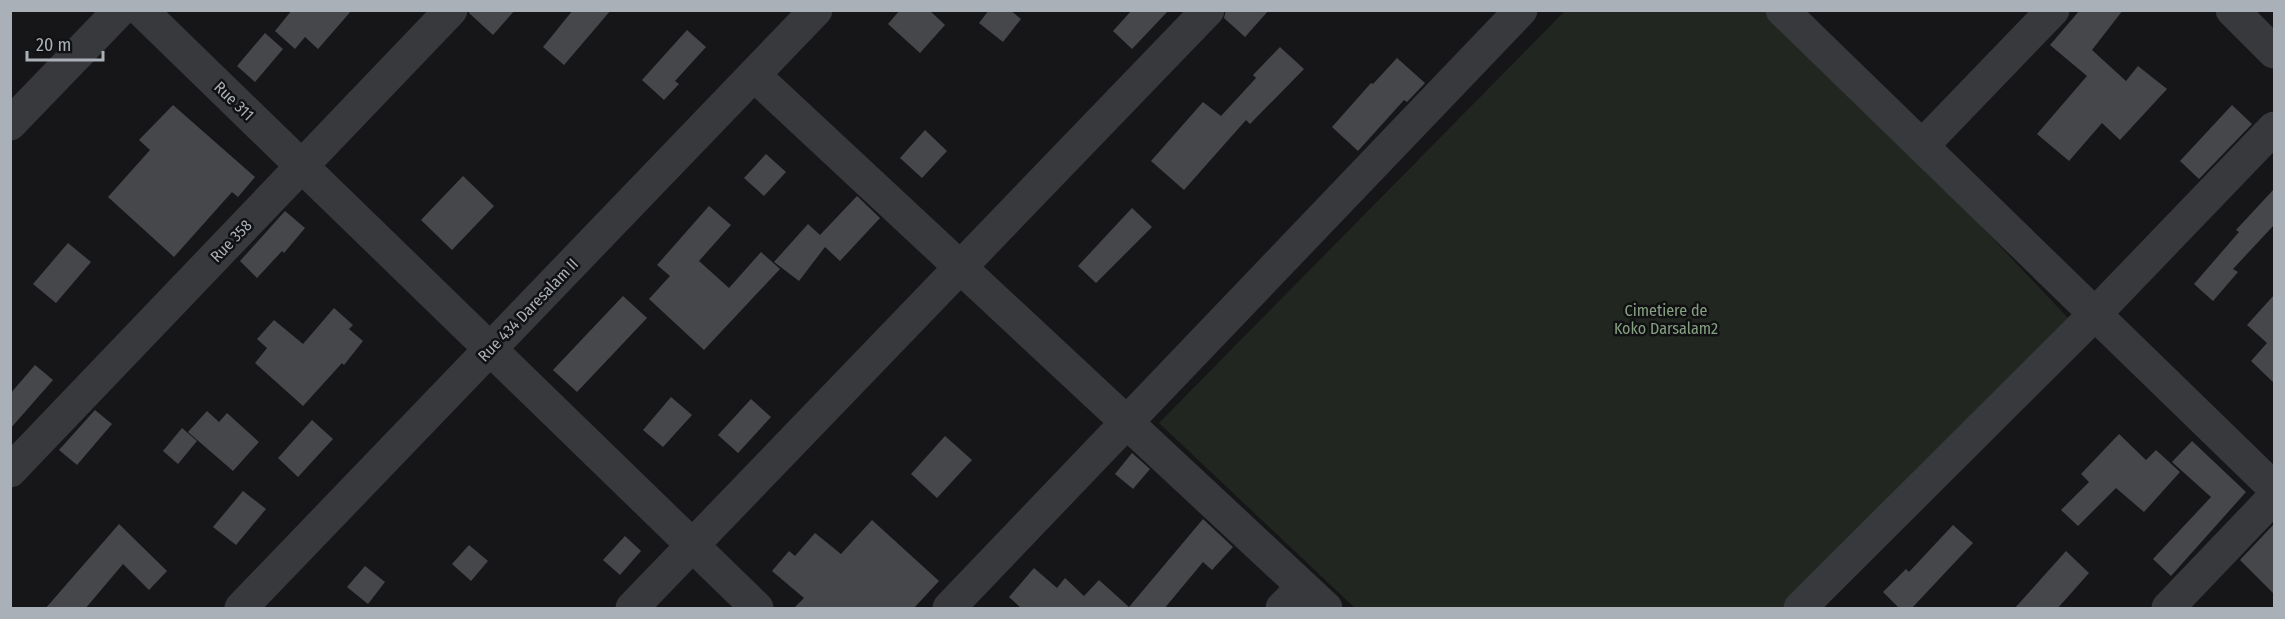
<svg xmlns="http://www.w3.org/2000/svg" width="2285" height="619" font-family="'Fira Sans Condensed',sans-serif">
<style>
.green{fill:#212720}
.building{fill:#45474b}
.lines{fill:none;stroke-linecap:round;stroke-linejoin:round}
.minor{stroke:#37393c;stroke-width:33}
.labels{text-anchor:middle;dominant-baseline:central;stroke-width:5;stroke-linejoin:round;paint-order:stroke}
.street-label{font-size:16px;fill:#a9b0b7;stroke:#111113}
.park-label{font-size:16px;fill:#86a082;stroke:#111113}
</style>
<rect width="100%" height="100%" fill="#161618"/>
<polygon class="green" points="1565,11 1768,11 1865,104 2071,321 1783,608 1355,608 1159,423"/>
<g class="building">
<polygon points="292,10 352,10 318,49 305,37 295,49 275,31"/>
<polygon points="469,10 515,10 493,35 469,13"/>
<polygon points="573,10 611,10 564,65 543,47"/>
<polygon points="900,10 929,10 945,25 920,53 888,24"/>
<polygon points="989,10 1010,10 1021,19 1003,42 979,23"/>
<polygon points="1132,10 1169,10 1132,49 1113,31"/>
<polygon points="1226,10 1269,10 1245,37 1224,18"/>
<polygon points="2080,10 2123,10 2092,50 2126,81 2138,66 2167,89 2120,140 2102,123 2069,161 2037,134 2087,76 2050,45"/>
<polygon points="687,30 706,47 675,81 679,84 664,100 642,80"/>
<polygon points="265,33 283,49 255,82 237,66"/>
<polygon points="1280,47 1304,69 1250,124 1246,120 1184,190 1151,161 1203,102 1221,116 1256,78 1253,75"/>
<polygon points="1397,58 1425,83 1407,102 1404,100 1358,151 1332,127 1371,83 1373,84"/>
<polygon points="173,105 255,177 238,197 232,192 174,257 108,197 150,150 139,140"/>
<polygon points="2232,105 2252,124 2199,179 2180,161"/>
<polygon points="925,130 947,151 922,178 900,158"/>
<polygon points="766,154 786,172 764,196 744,178"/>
<polygon points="463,176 494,206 452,250 421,220"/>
<polygon points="2274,189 2274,225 2233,269 2238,272 2213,301 2194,284 2239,232 2236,230"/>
<polygon points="857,196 880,218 840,261 825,247 799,281 774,262 808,224 820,235"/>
<polygon points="709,206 731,225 699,261 729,288 761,252 780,269 704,350 649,299 670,276 657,265"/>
<polygon points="1132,208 1152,227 1096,283 1078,266"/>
<polygon points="285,211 305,228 284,253 282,251 257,278 240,261"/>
<polygon points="68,243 91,262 56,303 33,284"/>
<polygon points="2274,295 2274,383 2251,361 2267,343 2247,325"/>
<polygon points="623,296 647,318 577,392 553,370"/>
<polygon points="334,308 353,325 349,329 363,341 344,365 342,363 303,406 255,363 267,348 257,339 274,320 303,344"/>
<polygon points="35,365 53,380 10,429 10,394"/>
<polygon points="671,397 692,415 663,447 643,430"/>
<polygon points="751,399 771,417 738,453 718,435"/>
<polygon points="95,410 112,424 77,465 59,450"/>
<polygon points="207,411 219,422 227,413 259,442 233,471 188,432"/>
<polygon points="312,420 333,439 298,477 278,458"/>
<polygon points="182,428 197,441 178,464 163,451"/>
<polygon points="2119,434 2146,460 2156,450 2180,472 2144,512 2116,488 2078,526 2061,510 2089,482 2081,474"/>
<polygon points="945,436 972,460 937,498 911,474"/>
<polygon points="2192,441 2246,492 2171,576 2153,559 2211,497 2172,462"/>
<polygon points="1132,453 1150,469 1133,489 1115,474"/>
<polygon points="243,491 266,509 236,545 213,527"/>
<polygon points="1203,519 1233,547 1212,570 1203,562 1164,609 1022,609 1009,597 1034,568 1057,588 1065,578 1084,596 1099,580 1129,607"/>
<polygon points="872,520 939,581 913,609 793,609 804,598 772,571 789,551 795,556 815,533 841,554"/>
<polygon points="119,524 167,571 149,590 123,564 85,609 45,609"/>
<polygon points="2274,524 2274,594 2240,560"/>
<polygon points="1953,525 1973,543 1911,609 1900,609 1883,592 1906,569 1909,572"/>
<polygon points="625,536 641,551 620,575 603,560"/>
<polygon points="469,545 488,561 471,581 452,564"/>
<polygon points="2066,551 2089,573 2057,609 2014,609"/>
<polygon points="365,566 385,582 368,604 347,587"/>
</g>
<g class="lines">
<g class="minor">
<polyline points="141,10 757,608"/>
<polyline points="1782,10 2274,488"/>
<polyline points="2232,10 2274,52"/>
<polyline points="754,75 1326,608"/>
<polyline points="10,124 120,10"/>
<polyline points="1922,146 2053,10"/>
<polyline points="10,471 451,10"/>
<polyline points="241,608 816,10"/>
<polyline points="632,608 1208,10"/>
<polyline points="949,608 1521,10"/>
<polyline points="1282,608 1303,587"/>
<polyline points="1800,608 2095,314 2274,128"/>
<polyline points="2168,608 2274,497"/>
</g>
</g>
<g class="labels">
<g class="street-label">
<text transform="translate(234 101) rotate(44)">Rue 311</text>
<text transform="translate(231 241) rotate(-46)">Rue 358</text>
<text transform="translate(528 310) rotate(-46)">Rue 434 Daresalam II</text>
</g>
<g class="park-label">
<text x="1666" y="310">Cimetiere de<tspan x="1666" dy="18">Koko Darsalam2</tspan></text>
</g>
</g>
<rect width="2285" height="619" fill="none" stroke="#a9b0b7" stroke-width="24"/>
<path d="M27 51v9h76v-9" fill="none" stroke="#a9b0b7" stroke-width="3"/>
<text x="36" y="51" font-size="18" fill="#a9b0b7" stroke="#111113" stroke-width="4.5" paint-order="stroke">20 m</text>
</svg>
